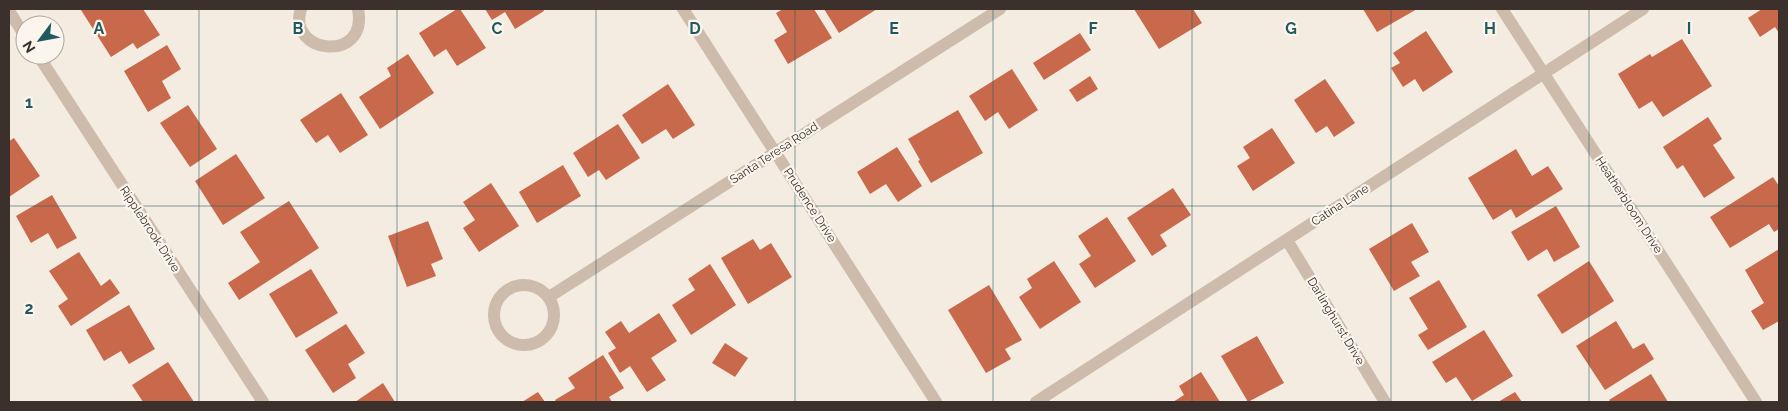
<svg xmlns="http://www.w3.org/2000/svg" width="1788" height="411" font-family="Raleway,sans-serif">
<style>
.building{fill:#c8694b}
.lines{fill:none;stroke-linecap:round;stroke-linejoin:round}
.street{stroke:#cdbbac;stroke-width:12}
.grid{fill:none;stroke:#1f5a5e;stroke-width:1;stroke-opacity:0.55}
.labels{text-anchor:middle;dominant-baseline:central;stroke-width:4.5;stroke-linejoin:round;paint-order:stroke}
.street-label{font-size:12px;fill:#3b302b;stroke:#fbf5ee}
.grid-label{font-size:16px;text-anchor:middle;font-weight:bold;fill:#1f5a5e;stroke:#fbf5ee;stroke-width:4.5;stroke-linejoin:round;paint-order:stroke}
</style>
<rect width="100%" height="100%" fill="#f4ebe1"/>
<g class="building">
<polygon points="83,9 143,9 160,35 137,49 133,43 111,57 81,10"/>
<polygon points="457,9 460,9 486,48 457,66 446,49 434,57 419,33"/>
<polygon points="485,9 543,9 544,11 515,29 505,12 492,20"/>
<polygon points="783,9 814,9 832,38 788,64 774,40 787,32 776,13"/>
<polygon points="824,9 877,9 839,33"/>
<polygon points="1134,9 1193,9 1202,23 1159,49"/>
<polygon points="1363,9 1417,9 1377,32"/>
<polygon points="1762,9 1779,9 1779,33 1775,27 1760,37 1748,18"/>
<polygon points="1426,31 1453,72 1423,92 1415,79 1403,87 1391,68 1400,63 1393,53"/>
<polygon points="1080,33 1091,50 1044,80 1033,63"/>
<polygon points="1682,39 1712,86 1663,117 1652,101 1639,109 1618,74 1650,54 1652,57"/>
<polygon points="167,45 181,69 162,81 171,98 148,112 124,71"/>
<polygon points="408,54 434,93 380,129 359,97 391,76 387,68"/>
<polygon points="1012,69 1038,110 1009,129 998,112 985,121 969,96"/>
<polygon points="1090,76 1098,89 1077,102 1069,90"/>
<polygon points="1325,79 1355,123 1334,137 1327,126 1316,133 1294,100"/>
<polygon points="668,84 695,125 673,139 666,129 642,144 622,115"/>
<polygon points="341,93 368,135 340,153 328,135 316,143 300,120"/>
<polygon points="188,105 217,149 190,167 160,123"/>
<polygon points="958,110 983,153 931,183 918,161 920,160 908,139"/>
<polygon points="1708,117 1722,139 1713,145 1735,178 1704,198 1683,165 1677,169 1663,147"/>
<polygon points="618,124 640,158 606,180 599,170 588,177 573,153"/>
<polygon points="1272,128 1295,163 1253,191 1237,166 1250,158 1243,147"/>
<polygon points="14,138 40,176 9,197 9,141"/>
<polygon points="897,147 922,186 898,202 886,184 870,194 857,172"/>
<polygon points="1516,149 1532,176 1548,166 1563,189 1516,218 1511,209 1493,220 1468,178"/>
<polygon points="236,154 265,198 223,225 195,181"/>
<polygon points="563,165 581,196 537,223 519,192"/>
<polygon points="1773,177 1779,186 1779,229 1774,232 1769,224 1730,248 1710,217"/>
<polygon points="491,183 519,226 479,252 463,228 475,220 463,202"/>
<polygon points="1173,188 1191,215 1160,235 1167,246 1152,256 1127,218"/>
<polygon points="52,195 77,238 57,249 48,233 31,243 16,216"/>
<polygon points="289,201 319,248 239,300 228,283 260,262 240,232"/>
<polygon points="1556,206 1580,247 1554,262 1547,249 1528,261 1511,232"/>
<polygon points="1107,217 1136,261 1095,288 1079,264 1091,256 1078,236"/>
<polygon points="428,221 443,259 431,264 436,276 407,287 388,236"/>
<polygon points="1412,223 1429,252 1411,262 1420,276 1394,291 1369,249"/>
<polygon points="753,239 760,250 771,243 792,277 748,304 721,258"/>
<polygon points="1779,249 1779,321 1763,330 1751,311 1764,303 1745,270"/>
<polygon points="79,252 101,286 110,279 120,293 71,326 58,306 68,299 49,271"/>
<polygon points="1054,261 1081,302 1040,329 1019,297 1032,288 1027,279"/>
<polygon points="1589,261 1614,301 1562,334 1537,295"/>
<polygon points="710,264 736,305 691,335 672,305 695,290 688,279"/>
<polygon points="311,269 338,313 296,338 269,294"/>
<polygon points="1439,280 1467,327 1428,350 1418,335 1428,329 1409,298"/>
<polygon points="989,285 1022,340 1005,349 1011,359 986,373 948,310"/>
<polygon points="129,305 155,349 129,364 121,351 104,361 86,330"/>
<polygon points="659,313 677,341 651,358 666,380 647,392 630,366 620,373 608,353 616,348 605,332 621,321 629,333"/>
<polygon points="1616,321 1633,349 1644,343 1654,359 1605,390 1576,346"/>
<polygon points="346,324 365,353 348,364 356,378 333,393 305,350"/>
<polygon points="1484,330 1513,376 1472,401 1456,377 1446,383 1432,362"/>
<polygon points="1257,336 1284,383 1248,402 1221,356"/>
<polygon points="725,343 748,358 735,377 712,363"/>
<polygon points="603,355 624,388 609,397 612,402 556,402 555,400 575,388 568,378"/>
<polygon points="168,362 194,402 143,402 132,385"/>
<polygon points="1201,372 1220,402 1173,402 1184,395 1179,386"/>
<polygon points="1651,374 1668,402 1611,402 1609,400"/>
<polygon points="383,383 395,402 355,402"/>
<polygon points="538,392 545,402 522,402"/>
<polygon points="1515,392 1522,402 1498,402"/>
</g>
<g class="lines">
<g class="street">
<path d="M301,9C286,54 369,64 358,9"/>
<polyline points="683,9 936,402"/>
<polyline points="1502,9 1756,402"/>
<polyline points="9,11 25,36"/>
<polyline points="38,55 263,402"/>
<polyline points="1287,240 1385,402"/>
<circle cx="524" cy="315" r="30"/>
<polyline points="549,297 1000,9"/>
<polyline points="1036,402 1643,9"/>
</g>
</g>
<path class="grid" d="M199,9V402M397,9V402M596,9V402M795,9V402M993,9V402M1192,9V402M1391,9V402M1589,9V402M9,206H1779"/>
<g class="labels">
<g class="street-label">
<text transform="translate(774 153) rotate(-33)">Santa Teresa Road</text>
<text transform="translate(810 205) rotate(57)">Prudence Drive</text>
<text transform="translate(1340 205) rotate(-33)">Catina Lane</text>
<text transform="translate(1629 205) rotate(57)">Heatherbloom Drive</text>
<text transform="translate(150 229) rotate(57)">Ripplebrook Drive</text>
<text transform="translate(1336 321) rotate(59)">Darlinghurst Drive</text>
</g>
</g>
<g class="grid-label">
<text x="99" y="34">A</text>
<text x="298" y="34">B</text>
<text x="497" y="34">C</text>
<text x="695" y="34">D</text>
<text x="894" y="34">E</text>
<text x="1093" y="34">F</text>
<text x="1291" y="34">G</text>
<text x="1490" y="34">H</text>
<text x="1689" y="34">I</text>
<text x="29" y="108">1</text>
<text x="29" y="314">2</text>
</g>
<rect width="1788" height="411" fill="none" stroke="#3b302b" stroke-width="20"/>
<g transform="translate(40 40) rotate(238)"><circle r="24" fill="#fbf5ee" stroke="#aea6a0"/>
<path d="M0-4L9 19L0 12L-9 19Z" fill="#1f5a5e"/>
<text y="-8" font-size="14" font-weight="bold" text-anchor="middle" fill="#3b302b">N</text>
</g>
</svg>
